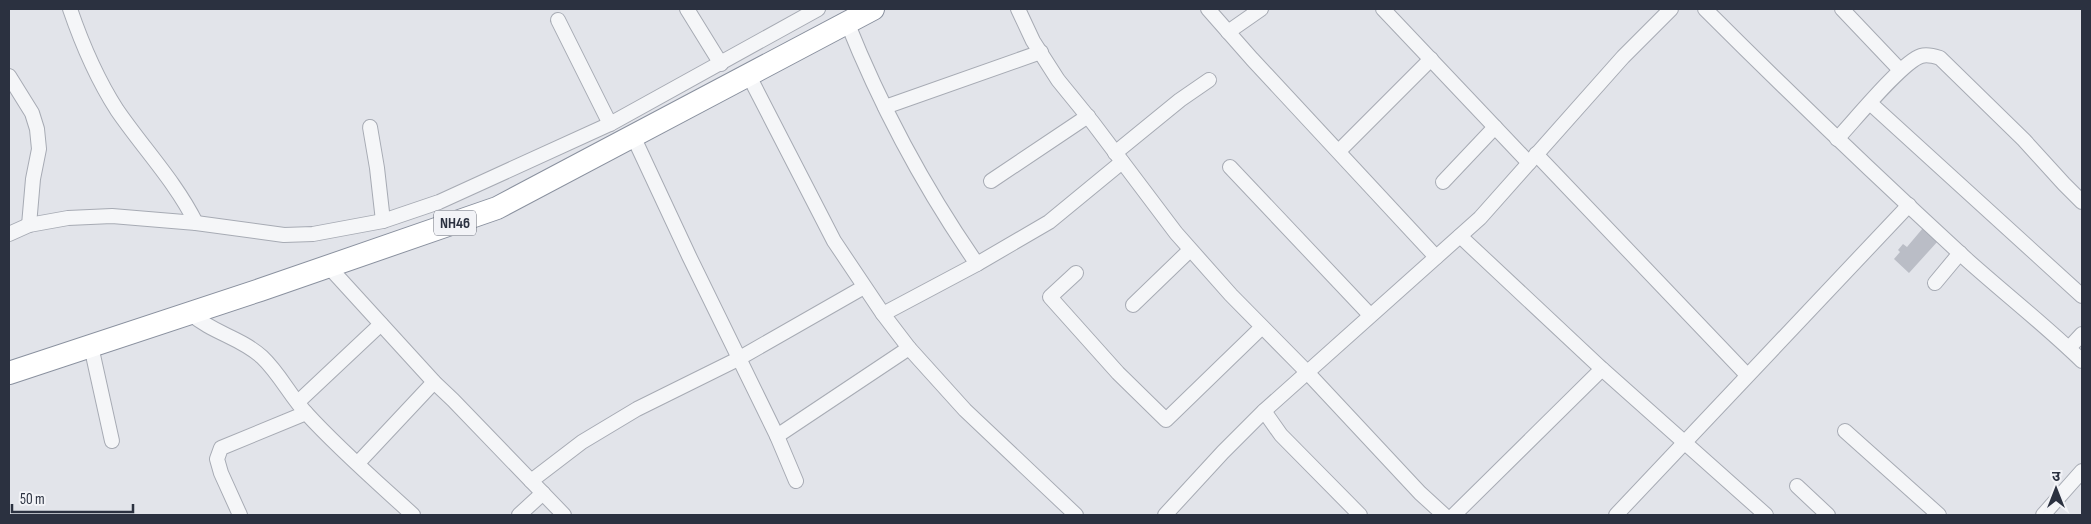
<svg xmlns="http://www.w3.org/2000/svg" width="2091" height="524" font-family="'Sofia Sans Condensed','Noto Sans Devanagari',sans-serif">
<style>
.building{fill:#babdc6}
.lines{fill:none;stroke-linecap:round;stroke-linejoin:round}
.minor-casing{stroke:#a7abb4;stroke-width:16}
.trunk-casing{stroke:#8a919f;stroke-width:24}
.minor{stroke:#f5f6f8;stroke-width:14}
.trunk{stroke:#fff;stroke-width:22}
.labels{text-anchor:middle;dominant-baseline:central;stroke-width:5;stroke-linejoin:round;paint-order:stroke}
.shield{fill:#f2f3f7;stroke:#676b77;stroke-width:1}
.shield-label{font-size:15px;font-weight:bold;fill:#2b3140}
</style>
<rect width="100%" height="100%" fill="#e2e4ea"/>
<polygon class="building" points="1923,228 1938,241 1909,273 1894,259 1900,252 1898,250 1903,244 1907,247"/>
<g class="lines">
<defs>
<g id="minor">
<path d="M70,9C82,44 97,79 117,110C143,148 175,181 196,223"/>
<polyline points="687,9 721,64"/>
<polyline points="1018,9 1033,41 1058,80 1093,123 1176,233 1231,295 1306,371 1420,493 1444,515"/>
<polyline points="1208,9 1252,59 1436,257"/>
<polyline points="1383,9 1529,163"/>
<path d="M1705,9C1790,94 1877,177 1965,258C2004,293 2045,325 2082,361"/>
<polyline points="1842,9 1900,70"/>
<polyline points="558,20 610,124"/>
<path d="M847,22C881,107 925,189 977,264"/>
<polyline points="1228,32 1261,9"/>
<polyline points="748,74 834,241 883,314 909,348 965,410 1076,515"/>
<polyline points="9,76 32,113 37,129 39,149 33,179 29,225"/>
<polyline points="1870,103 2082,296"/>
<polyline points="885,107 1041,52"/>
<polyline points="370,127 377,168 383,221"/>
<polyline points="633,136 689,256 777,436 796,481"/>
<path d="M1837,139C1854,121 1902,62 1921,56C1927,54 1934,56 1940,58L2024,140L2064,184L2082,202"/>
<polyline points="1339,151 1431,59"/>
<polyline points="1115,153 1180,100 1209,80"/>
<polyline points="1536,154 1747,375"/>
<polyline points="1230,167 1370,315"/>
<polyline points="991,181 1088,116"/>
<polyline points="1443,182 1495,127"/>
<polyline points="9,234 29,225 68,218 112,216 196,223 284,235 313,234 383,221 439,202 610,124 818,9"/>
<polyline points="1460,236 1602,369 1766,515"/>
<polyline points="329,267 434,382 453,400 564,515"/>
<polyline points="1076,273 1050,297 1118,373 1166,420 1262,327"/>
<polyline points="1935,283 1960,253"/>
<polyline points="1133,305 1190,250"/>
<path d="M190,313C212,333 240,337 262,357C280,374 290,396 307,414C340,450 377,482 413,515"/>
<polyline points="883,314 977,264 1049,222 1122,162"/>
<polyline points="91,346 112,441"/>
<polyline points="2069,348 2082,334"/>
<polyline points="298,402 381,324"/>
<polyline points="1264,411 1281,435 1360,515"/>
<polyline points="1845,431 1939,515"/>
<polyline points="777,436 909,348"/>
<polyline points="358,463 434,382"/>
<polyline points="531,481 582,442 637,409 738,359 864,287"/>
<polyline points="1797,486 1828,515"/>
<polyline points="240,515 221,473 217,459 221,448 306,413"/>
<polyline points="519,515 543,493"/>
<polyline points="1165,515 1223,452 1264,411 1480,218 1623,57 1671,9"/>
<polyline points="1454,515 1602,369"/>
<polyline points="1616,515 1909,205"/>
<polyline points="2043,515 2082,471"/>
</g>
<polyline id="trunk" points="9,373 260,290 497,208 873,9"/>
</defs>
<use href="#minor" class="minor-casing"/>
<use href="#trunk" class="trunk-casing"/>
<use href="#minor" class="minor"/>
<use href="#trunk" class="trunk"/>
</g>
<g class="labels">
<rect class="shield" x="434" y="210.5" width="42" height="25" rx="4"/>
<g class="shield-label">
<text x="455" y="223">NH46</text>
</g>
</g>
<rect width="2091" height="524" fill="none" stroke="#2b3140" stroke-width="20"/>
<g transform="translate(2056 489)" stroke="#f2f3f7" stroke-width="4" paint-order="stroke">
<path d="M0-4L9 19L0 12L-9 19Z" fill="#2b3140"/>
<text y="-8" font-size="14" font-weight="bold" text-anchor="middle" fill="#2b3140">उ</text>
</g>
<path d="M12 504v8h121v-8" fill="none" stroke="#2b3140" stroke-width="2.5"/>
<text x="20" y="504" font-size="15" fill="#2b3140" stroke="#f2f3f7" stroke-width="4" paint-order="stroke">50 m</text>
</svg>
